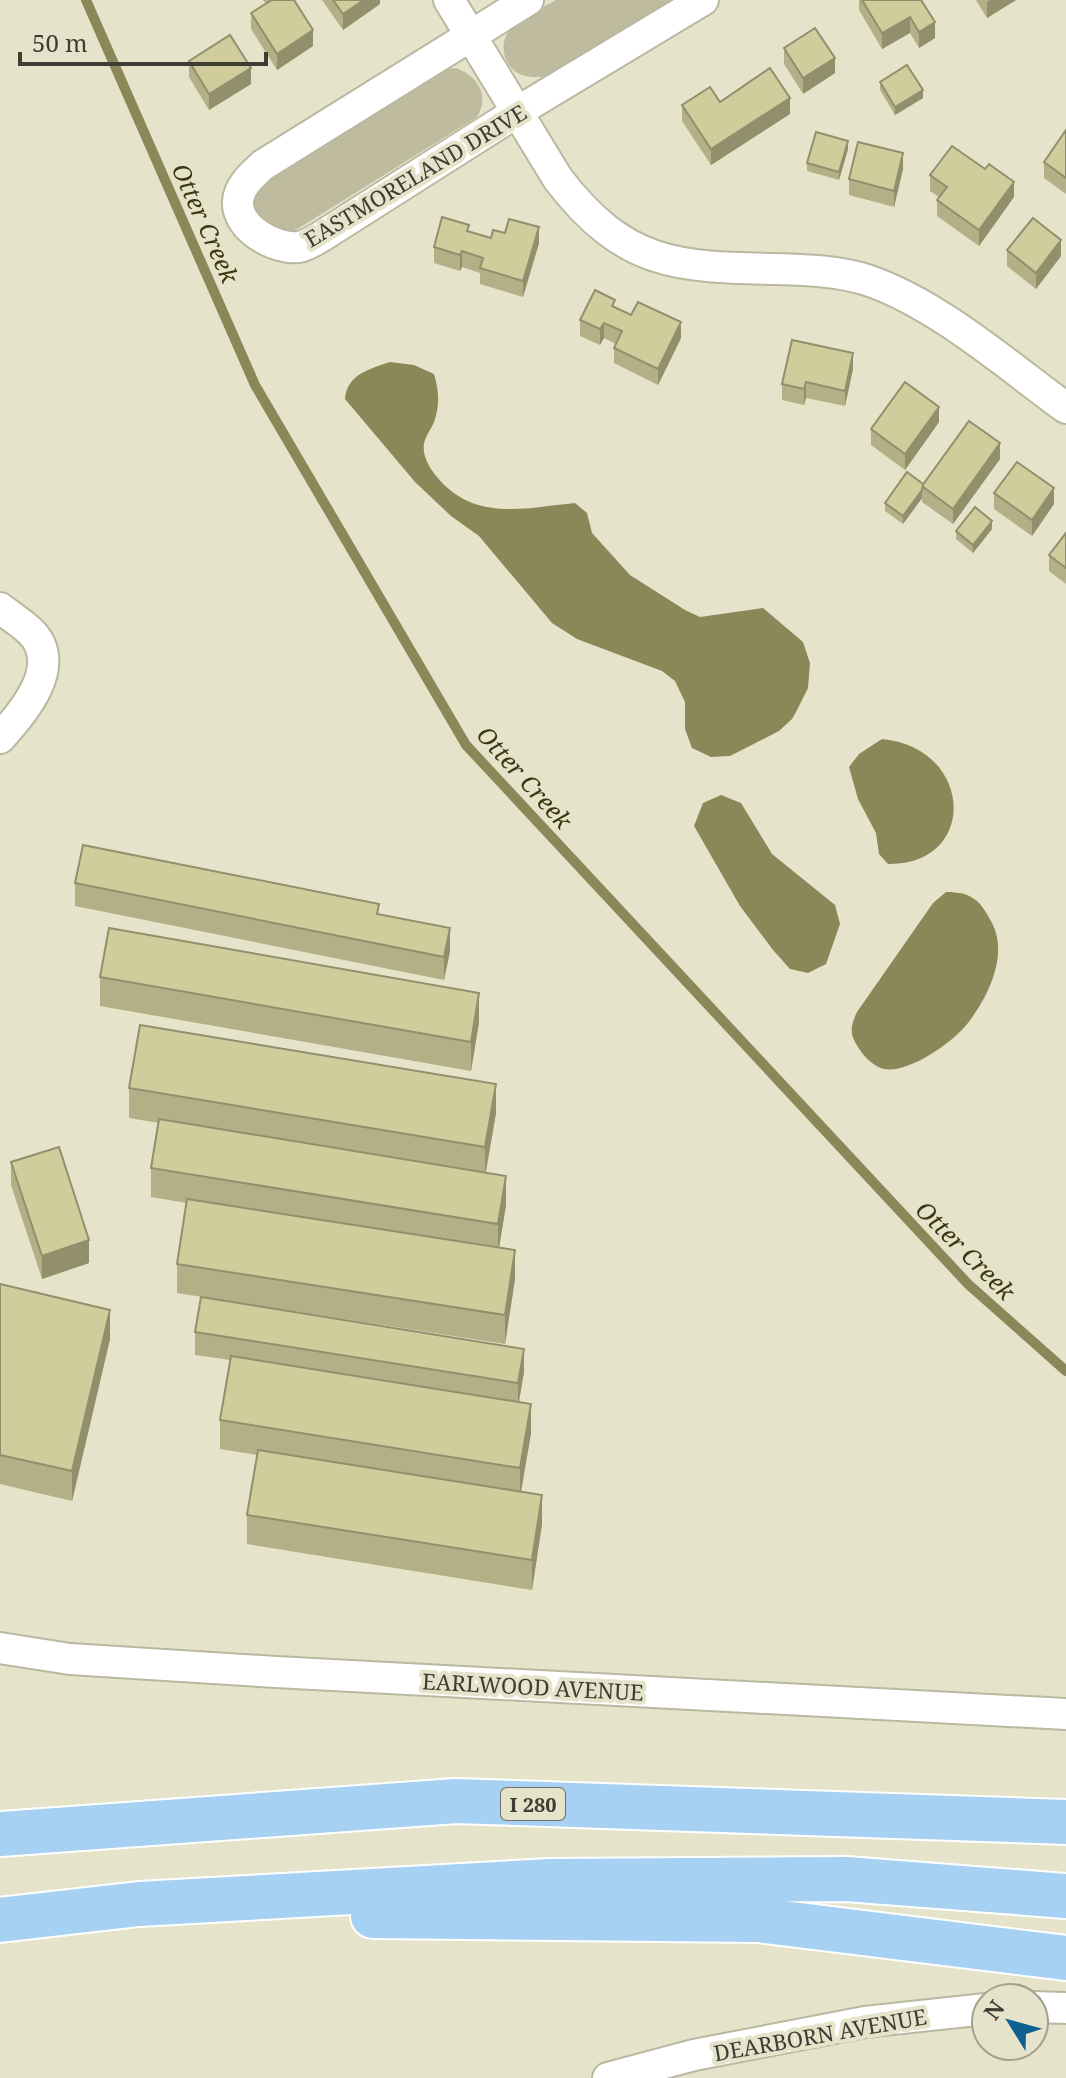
<svg xmlns="http://www.w3.org/2000/svg" width="1066" height="2078" font-family="'Noto Serif',serif">
<style>
.green{fill:#bebb9e}
.water{fill:#8c8759}
.lines{fill:none;stroke-linecap:round;stroke-linejoin:round}
.stream{stroke:#8c8759;stroke-width:10}
.street-casing{stroke:#bab8a0;stroke-width:34}
.highway-casing{stroke:#fff;stroke-width:48}
.street{stroke:#fff;stroke-width:30}
.highway{stroke:#a7d1f3;stroke-width:44}
.wall{fill:#b4af86}
.shaded-wall{fill:#928f6d}
.building{fill:#d1cc9c;stroke:#928f6d;stroke-width:2}
.labels{text-anchor:middle;dominant-baseline:central;stroke-width:8;stroke-linejoin:round;paint-order:stroke}
.shield{fill:#e6e3cb;stroke:#706f61;stroke-width:2}
.shield-label{font-size:20px;font-weight:bold;fill:#3e3d33}
.street-label{font-size:22px;fill:#3e3d33;stroke:#e6e3cb}
.water-label{font-size:24px;font-style:italic;fill:#3c3711;stroke:#e6e3cb}
</style>
<rect width="100%" height="100%" fill="#e6e3cb"/>
<g class="green">
<path d="M556,0H672L548,76C539,77 531,78 522,75C506,70 498,47 508,33C518,18 541,9 556,0Z"/>
<path d="M456,68C478,76 490,96 477,117L296,230L286,234L256,223L250,199L256,186L445,69Z"/>
</g>
<g class="water">
<path d="M390,362L414,365L434,374C439,391 440,405 434,422C431,429 425,437 424,444C422,456 430,469 437,477C474,522 525,508 575,503L587,513L592,533L630,575L685,610L700,617L763,608L803,642L810,663L808,688L797,710L792,719L779,731L730,756L711,757L692,748L685,729V702L675,681L662,671L577,639L552,623L479,536L451,516L415,482L345,399C347,374 370,369 390,362Z"/>
<path d="M882,739C975,748 978,866 888,864L879,854L876,833L858,799L849,767L859,754Z"/>
<polygon points="721,795 741,803 772,854 835,905 840,924 826,964 808,973 790,969 773,950 740,906 694,826 703,803"/>
<path d="M946,892C972,892 980,900 992,923C1008,953 990,993 971,1019C957,1040 909,1074 884,1069C875,1067 865,1058 860,1050C850,1035 849,1029 857,1012L933,903Z"/>
</g>
<g class="lines">
<polyline class="stream" points="86,0 255,385 466,745 968,1284 1066,1371"/>
<defs>
<g id="street">
<path d="M449,0L558,179C625,266 676,267 777,269C808,270 838,271 867,280C936,303 1007,365 1066,408"/>
<path d="M528,0L263,165C253,174 239,186 238,201C236,228 275,250 299,247C306,246 315,240 322,236L517,112L703,0"/>
<path d="M0,608C10,616 22,623 31,632C64,665 23,713 0,738"/>
<polyline points="0,1648 70,1659 276,1672 1066,1714"/>
<polyline points="1034,2007 1066,2008"/>
<polyline points="608,2078 694,2055 865,2022 986,2009"/>
</g>
<g id="highway">
<polyline points="0,1834 456,1801 1066,1822"/>
<polyline points="373,1916 758,1920 1066,1958"/>
<polyline points="0,1920 139,1904 550,1881 846,1879 1066,1896"/>
</g>
</defs>
<use href="#street" class="street-casing"/>
<use href="#highway" class="highway-casing"/>
<use href="#street" class="street"/>
<use href="#highway" class="highway"/>
</g>
<g class="wall">
<polygon points="263,0 294,0 313,46 277,70 251,29 251,13 266,4"/>
<polygon points="322,0 380,0 380,4 343,30"/>
<polygon points="859,0 921,0 935,38 919,48 910,33 882,49 859,10"/>
<polygon points="976,0 1016,0 987,18"/>
<polygon points="784,48 835,73 803,94 784,64"/>
<polygon points="189,61 251,84 209,110 189,77"/>
<polygon points="880,82 923,98 895,115 880,90"/>
<polygon points="720,102 790,114 711,165 682,121 682,105"/>
<polygon points="1066,130 1066,194 1044,178 1044,162"/>
<polygon points="848,149 839,180 807,171 807,163"/>
<polygon points="903,169 894,207 849,195 849,179"/>
<polygon points="930,175 1014,197 979,246 937,216 937,200 939,197 930,191"/>
<polygon points="469,232 491,238 539,243 523,297 480,284 480,273 462,267 460,271 434,263 434,247"/>
<polygon points="1007,250 1061,256 1036,289 1007,266"/>
<polygon points="615,308 681,338 658,385 614,363 614,348 616,344 604,338 600,345 580,336 580,320"/>
<polygon points="853,369 845,406 806,398 804,405 782,400 782,384"/>
<polygon points="939,422 905,470 871,445 871,429"/>
<polygon points="1000,459 953,524 922,502 922,498 903,524 885,511 885,503 923,484"/>
<polygon points="994,493 1054,504 1032,536 994,509"/>
<polygon points="992,529 973,553 956,539 956,531"/>
<polygon points="1066,533 1066,584 1049,571 1049,555"/>
<polygon points="75,883 379,914 450,951 444,980 75,906"/>
<polygon points="100,977 479,1022 471,1071 100,1006"/>
<polygon points="129,1088 496,1113 486,1172 506,1205 499,1248 515,1279 505,1344 177,1293 177,1264 187,1203 151,1197 151,1168 159,1123 129,1118"/>
<polygon points="11,1162 89,1263 42,1279 11,1185"/>
<polygon points="0,1284 110,1339 72,1501 0,1484"/>
<polygon points="195,1332 524,1372 519,1402 531,1433 521,1492 542,1524 532,1590 247,1544 247,1515 257,1455 220,1449 220,1420 230,1360 195,1355"/>
</g>
<g class="shaded-wall">
<polygon points="364,0 380,0 380,4 343,30 343,14"/>
<polygon points="991,0 1016,0 987,18 987,2"/>
<polygon points="910,17 910,33 882,49 882,33"/>
<polygon points="935,22 935,38 919,48 919,32"/>
<polygon points="313,30 313,46 277,70 277,54"/>
<polygon points="835,58 835,73 803,94 803,78"/>
<polygon points="251,68 251,84 209,110 209,94"/>
<polygon points="923,90 923,98 895,115 895,107"/>
<polygon points="790,98 790,114 711,165 711,149"/>
<polygon points="848,141 848,149 839,180 839,172"/>
<polygon points="903,153 903,169 894,207 894,191"/>
<polygon points="1014,182 1014,197 979,246 979,230"/>
<polygon points="539,227 539,243 523,297 523,281"/>
<polygon points="1061,240 1061,256 1036,289 1036,273"/>
<polygon points="462,251 462,267 460,271 460,255"/>
<polygon points="681,322 681,338 658,385 658,369"/>
<polygon points="604,323 604,338 600,345 600,329"/>
<polygon points="853,353 853,369 845,406 845,391"/>
<polygon points="806,382 806,398 804,405 804,389"/>
<polygon points="939,407 939,422 905,470 905,454"/>
<polygon points="1000,443 1000,459 953,524 953,509"/>
<polygon points="1054,488 1054,504 1032,536 1032,520"/>
<polygon points="922,490 922,498 903,524 903,516"/>
<polygon points="992,521 992,529 973,553 973,545"/>
<polygon points="450,928 450,951 444,980 444,957"/>
<polygon points="479,993 479,1022 471,1071 471,1042"/>
<polygon points="496,1084 496,1113 485,1176 485,1147"/>
<polygon points="506,1176 506,1205 498,1254 498,1224"/>
<polygon points="89,1240 89,1263 42,1279 42,1256"/>
<polygon points="515,1250 515,1279 505,1344 505,1315"/>
<polygon points="110,1310 110,1339 72,1501 72,1471"/>
<polygon points="524,1349 524,1372 518,1406 518,1383"/>
<polygon points="531,1404 531,1433 520,1497 520,1468"/>
<polygon points="542,1495 542,1524 532,1590 532,1560"/>
</g>
<g class="building">
<polygon points="272,0 294,0 313,30 277,54 251,13"/>
<polygon points="333,0 364,0 343,14"/>
<polygon points="862,0 921,0 935,22 919,32 910,17 882,33"/>
<polygon points="815,28 835,58 803,78 784,48"/>
<polygon points="230,35 251,68 209,94 189,61"/>
<polygon points="907,65 923,90 895,107 880,82"/>
<polygon points="770,68 790,98 711,149 682,105 710,87 720,102"/>
<polygon points="1066,130 1066,178 1044,162"/>
<polygon points="816,132 848,141 839,172 807,163"/>
<polygon points="858,142 903,153 894,191 849,179"/>
<polygon points="952,146 985,169 989,164 1014,182 979,230 937,200 947,187 930,175"/>
<polygon points="442,217 469,225 467,231 491,238 493,230 505,233 509,219 539,227 523,281 480,268 483,258 462,251 460,255 434,247"/>
<polygon points="1033,218 1061,240 1036,273 1007,250"/>
<polygon points="595,290 615,300 612,306 631,315 638,302 681,322 658,369 614,348 622,331 604,323 600,329 580,320"/>
<polygon points="792,340 853,353 845,391 806,382 804,389 782,384"/>
<polygon points="905,382 939,407 905,454 871,429"/>
<polygon points="969,421 1000,443 953,509 922,486"/>
<polygon points="1017,462 1054,488 1032,520 994,493"/>
<polygon points="907,472 923,484 922,490 903,516 885,503"/>
<polygon points="975,507 992,521 973,545 956,531"/>
<polygon points="1066,533 1066,568 1049,555"/>
<polygon points="83,845 379,904 377,914 450,928 444,957 75,883"/>
<polygon points="109,928 479,993 471,1042 100,977"/>
<polygon points="140,1025 496,1084 485,1147 129,1088"/>
<polygon points="159,1119 506,1176 498,1224 151,1168"/>
<polygon points="59,1147 89,1240 42,1256 11,1162"/>
<polygon points="187,1199 515,1250 505,1315 177,1264"/>
<polygon points="0,1284 110,1310 72,1471 0,1455"/>
<polygon points="201,1297 524,1349 518,1383 195,1332"/>
<polygon points="231,1356 531,1404 520,1468 220,1420"/>
<polygon points="258,1450 542,1495 532,1560 247,1515"/>
</g>
<g class="labels">
<rect class="shield" x="501" y="1788" width="64" height="32" rx="6"/>
<g class="shield-label">
<text x="533" y="1804">I 280</text>
</g>
<g class="street-label">
<text transform="translate(415 175) rotate(-31)">EASTMORELAND DRIVE</text>
<text transform="translate(533 1686) rotate(3)">EARLWOOD AVENUE</text>
<text transform="translate(820 2034) rotate(-10)">DEARBORN AVENUE</text>
</g>
<g class="water-label">
<text transform="translate(206 223) rotate(66)">Otter Creek</text>
<text transform="translate(525 777) rotate(48)">Otter Creek</text>
<text transform="translate(966 1250) rotate(45)">Otter Creek</text>
</g>
</g>
<g transform="translate(1010 2022) rotate(307)"><circle r="38" fill="#e6e3cb" stroke="#a3a18e" stroke-width="2"/>
<path d="M0-6L14 30L0 20L-14 30Z" fill="#0e6092"/>
<text y="-12" font-size="22" font-weight="bold" text-anchor="middle" fill="#3e3d33">N</text>
</g>
<path d="M20 52v12h246v-12" fill="none" stroke="#3e3d33" stroke-width="4"/>
<text x="32" y="52" font-size="24" fill="#3e3d33" stroke="#e6e3cb" stroke-width="6" paint-order="stroke">50 m</text>
</svg>
